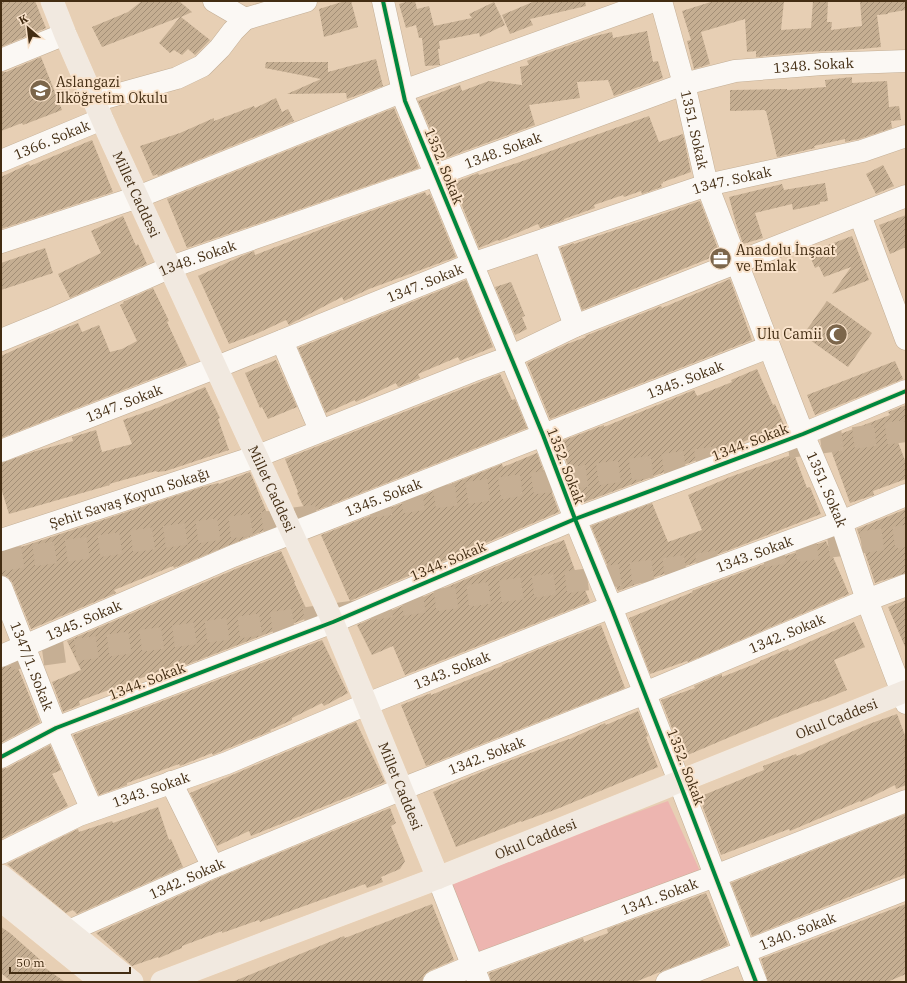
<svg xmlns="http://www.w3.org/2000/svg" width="907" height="983" font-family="'IBM Plex Serif',serif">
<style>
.green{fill:#edb5b0}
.building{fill:url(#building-hatch)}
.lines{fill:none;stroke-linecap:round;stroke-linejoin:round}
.highway-tunnel{stroke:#c6af94;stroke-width:22;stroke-dasharray:22 11;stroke-linecap:butt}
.minor-casing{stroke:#c3ae95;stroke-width:23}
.major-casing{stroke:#f4e9dd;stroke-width:23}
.minor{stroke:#fbf8f4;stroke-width:22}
.major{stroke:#f1e9e0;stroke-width:22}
.cycleway-casing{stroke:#f9e2ca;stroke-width:6}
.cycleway{stroke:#00873e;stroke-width:4}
.labels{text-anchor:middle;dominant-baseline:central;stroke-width:4;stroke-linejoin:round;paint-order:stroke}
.street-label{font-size:14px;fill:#432d13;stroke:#f9e2ca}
.poi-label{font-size:14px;fill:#432d13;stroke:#f9e2ca;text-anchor:start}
</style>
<defs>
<pattern id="building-hatch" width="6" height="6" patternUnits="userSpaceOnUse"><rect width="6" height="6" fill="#c5ae92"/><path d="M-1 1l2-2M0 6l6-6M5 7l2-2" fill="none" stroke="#a28e76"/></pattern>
</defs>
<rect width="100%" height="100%" fill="#e7cfb4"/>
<polygon class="green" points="668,801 700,871 479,953 449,880"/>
<g class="building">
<polygon points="1,1 35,1 46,28 1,47"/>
<polygon points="142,1 179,1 192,12 181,17 210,40 195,55 188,49 182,55 174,50 170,53 159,43 180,17 102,47 92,27 128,12"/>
<polygon points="345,1 351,1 358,27 324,37 319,9"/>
<polygon points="409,1 415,1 417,9 429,6 434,26 472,18 469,14 494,2 505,25 480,37 479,33 439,41 440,49 438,49 440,65 425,66 422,38 419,38 416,25 406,28 399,4"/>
<polygon points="535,1 585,1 586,6 530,19 533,25 510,34 502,15"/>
<polygon points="714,1 784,1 781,30 811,28 813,1 828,1 827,22 832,22 831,30 862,26 860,1 906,1 906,10 888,13 888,14 877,15 881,47 852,50 803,52 756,57 756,51 747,52 745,19 701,32 710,64 694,69 687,41 691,40 682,11"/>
<polygon points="647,31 653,62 658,61 663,78 614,96 608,80 577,82 580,98 529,105 535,125 443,159 418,101 460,85 462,91 489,81 522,85 520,67 529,65 527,61 533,58 595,36 612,32 613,38"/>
<polygon points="41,57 62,110 23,125 22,123 1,131 1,72 6,72"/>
<polygon points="376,59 383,86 347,99 346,93 287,94 321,79 265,68 266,62 328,62 328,72"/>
<polygon points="852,77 852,83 887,81 889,107 899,106 901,120 891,121 892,128 859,139 845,142 845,139 814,146 815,148 777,157 766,111 764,110 730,111 730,90 787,89 787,90 826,87 825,80"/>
<polygon points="276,98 282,112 288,109 294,121 158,176 157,174 153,176 140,146 180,133 214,118 214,121 254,106 255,108"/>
<polygon points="394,108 419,168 187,248 167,199"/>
<polygon points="649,116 659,142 683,134 691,172 663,182 663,183 661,184 662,187 642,194 641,191 624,197 623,195 594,205 595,208 564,219 564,220 540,228 538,224 499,241 498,240 479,248 453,183 478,173 479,175 517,163"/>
<polygon points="92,140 113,192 1,229 1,177 29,164 30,166"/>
<polygon points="883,165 894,186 876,194 866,174"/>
<polygon points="825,183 828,201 820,202 820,204 793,210 792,204 755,213 763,238 743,244 736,224 729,197 782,184 784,190"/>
<polygon points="425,192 427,196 430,194 456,257 369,289 344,301 342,297 294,322 289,325 286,320 258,333 229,344 198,276 244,255 254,251 255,255 340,222"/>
<polygon points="700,201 720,254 582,310 560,248 574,243 574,244"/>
<polygon points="906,215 906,247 890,254 879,225"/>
<polygon points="123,216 136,246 138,244 147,264 70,298 58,274 101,253 91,231"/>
<polygon points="852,236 869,280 832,294 851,267 824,277 819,266 815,268 810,256 816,253 815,250"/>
<polygon points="45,248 53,273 1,290 1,263"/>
<polygon points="730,279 752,340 550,419 527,363 567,344 586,337 585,336 661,306 662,308"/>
<polygon points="466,280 493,347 460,361 458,357 418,374 420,378 398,387 396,383 356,402 355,400 326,413 298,348"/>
<polygon points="511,282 525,316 522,317 527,329 515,335 495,287"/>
<polygon points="153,288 169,321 167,322 187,365 1,438 1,356 40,338 78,323 82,332 99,325 110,352 122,349 137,341 120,305 124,303 123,302"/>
<polygon points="827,301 872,333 848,367 803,335"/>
<polygon points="276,360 297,407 268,419 262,407 260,408 245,373"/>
<polygon points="895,361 903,379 815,415 807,395"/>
<polygon points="757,369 773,405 775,404 785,427 755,439 754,437 732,447 582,503 559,442 604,425 604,427 694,390 697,396 732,382 731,380"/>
<polygon points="500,374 512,400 515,399 527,428 307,514 297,493 298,492 285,459"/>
<polygon points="205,387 220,418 218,419 229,450 166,471 157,472 156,471 109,484 110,485 9,514 1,488 1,463 36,451 73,441 72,437 96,430 102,452 132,444 123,420 157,408"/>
<polygon points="906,405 906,439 898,442 906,463 906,479 873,491 874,495 850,503 827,439 890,415 888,412"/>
<polygon points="537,453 559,512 350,601 321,535 502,464 503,467"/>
<polygon points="794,454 807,488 810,487 821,514 732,549 618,591 591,526 652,503 668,542 702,530 688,495 730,477"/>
<polygon points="250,472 273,527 174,568 173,566 114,590 116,593 31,629 12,582 8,577 1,575 1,554 9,551 199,488 218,483 219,484"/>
<polygon points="906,509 906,573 875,583 857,529"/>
<polygon points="564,540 577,576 579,575 590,602 405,675 393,646 372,655 357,625 518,557"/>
<polygon points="826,541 849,594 688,662 687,661 650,674 629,618 693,592 692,591 702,587"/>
<polygon points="281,551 295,582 294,582 310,617 173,670 171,667 79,701 80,705 63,712 52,682 81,670 67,641 238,568"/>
<polygon points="906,600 906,649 888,607"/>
<polygon points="854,622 865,647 834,660 847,690 818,702 818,701 772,719 683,757 661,700 695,688 694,686 722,674 722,677 760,662 760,661 788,649 789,651"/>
<polygon points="601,625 625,688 426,766 401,705 431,693 431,695 463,682 502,666 502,665 537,650"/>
<polygon points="322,640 348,693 324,706 322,703 292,718 292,720 270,730 271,731 222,751 213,755 212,753 180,766 179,764 127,783 127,785 99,795 73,735"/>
<polygon points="16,663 40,722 1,743 1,668"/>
<polygon points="638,711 648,736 646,737 658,767 557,809 521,822 521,821 456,847 433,792 498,765 569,739 570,739 605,723 606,725"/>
<polygon points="897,714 906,738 906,785 896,789 895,785 861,802 860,801 790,831 789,829 721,855 699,797 764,770 763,766 796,754 797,756 869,724"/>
<polygon points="356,722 385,782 251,836 249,831 217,846 190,793"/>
<polygon points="50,745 61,770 52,774 68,806 1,839 1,769 7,768"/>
<polygon points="158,807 169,840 171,839 183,867 77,914 73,910 66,913 7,864 78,829 79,832 112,821 113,823"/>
<polygon points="390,808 396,823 391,826 405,861 400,869 381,877 383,882 367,888 365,884 260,922 259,920 222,933 222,931 182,946 182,948 159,958 158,957 132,966 96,933 218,878"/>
<polygon points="906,814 906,874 752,936 731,883"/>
<polygon points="706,893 728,945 635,982 491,982 489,973 583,938 584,942 608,933 607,929"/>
<polygon points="432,904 454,960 429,971 424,975 422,982 232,982 327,943 344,936 345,938"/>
<polygon points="906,904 906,974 887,982 768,982 761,959"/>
<polygon points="1,927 10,933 46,965 44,967 65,982 12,982 1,973"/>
</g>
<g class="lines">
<g class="highway-tunnel">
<polyline points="788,447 906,431"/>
<polyline points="369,507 733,455"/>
<polyline points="763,556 906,536"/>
<polyline points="1,560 333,513"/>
<polyline points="10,659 721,561"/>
</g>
<defs>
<g id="minor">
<polyline points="214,1 245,19 306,1"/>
<polyline points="383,1 405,101 543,435 575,519 611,607 679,781 756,982"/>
<path id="s1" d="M661,1L684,84L707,185L803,434L841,522L867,600L906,703"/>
<polyline points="1,60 65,34"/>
<polyline points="94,101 177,78 202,66 220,48 233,31 245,19"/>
<path id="s2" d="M1,161L102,119"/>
<polyline points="860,215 906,339"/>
<polyline points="544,240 575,326"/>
<polyline points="1,242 138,197 403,91 654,1"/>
<path id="s3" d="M1,340L50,320L171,267L436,175L684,84L735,71L822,64L906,61"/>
<polyline points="282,341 320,430"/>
<path id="s4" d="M1,451L217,367L472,264L707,185L862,151L906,136"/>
<path id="s5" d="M1,540L258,456L472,371L510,357L575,326L906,196"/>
<path id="s6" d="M1,587L56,728L92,810"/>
<path id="s7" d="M1,656L233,556L769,347"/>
<polyline points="1,757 56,728 333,622 575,519 803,434 906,391"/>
<polyline points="171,782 213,867"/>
<path id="s8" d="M1,853L79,815L227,763L367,704L611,607L841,522L906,495"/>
<polyline points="438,878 479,982"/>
<path id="s9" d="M69,931L213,867L402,789L645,693L867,600L906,585"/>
<path id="s10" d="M434,982L472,966L715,876L906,801"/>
<path id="s11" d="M667,982L906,889"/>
</g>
<g id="major">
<path id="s12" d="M52,1L65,34L109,135L333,622L438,878"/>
<polyline points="1,876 132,982"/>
<polyline points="1,900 102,982"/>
<path id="s13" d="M162,982L438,878L906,691"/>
</g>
</defs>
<use href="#minor" class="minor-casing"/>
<use href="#major" class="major-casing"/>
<use href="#minor" class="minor"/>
<use href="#major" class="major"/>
<defs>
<g id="cycleway">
<polyline points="383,1 405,101 543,435 575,519 611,607 679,781 756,982"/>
<polyline points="1,757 56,728 333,622 575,519 803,434 906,391"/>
</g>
</defs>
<use href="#cycleway" class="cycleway-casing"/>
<use href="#cycleway" class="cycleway"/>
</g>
<defs>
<symbol id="school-disc" viewBox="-11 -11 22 22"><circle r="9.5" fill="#7c664b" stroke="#f9e2ca"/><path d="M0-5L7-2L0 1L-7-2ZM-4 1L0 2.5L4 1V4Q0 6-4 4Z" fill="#fff"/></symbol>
<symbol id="office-disc" viewBox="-11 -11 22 22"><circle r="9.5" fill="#7c664b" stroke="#f9e2ca"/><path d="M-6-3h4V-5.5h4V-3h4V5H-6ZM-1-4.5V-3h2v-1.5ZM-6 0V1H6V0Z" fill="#fff"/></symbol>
<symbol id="mosque-disc" viewBox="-11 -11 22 22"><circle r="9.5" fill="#7c664b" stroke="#f9e2ca"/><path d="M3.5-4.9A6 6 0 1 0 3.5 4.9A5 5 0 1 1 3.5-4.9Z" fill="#fff"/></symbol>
</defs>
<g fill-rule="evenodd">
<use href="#school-disc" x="28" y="78" width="25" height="25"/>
<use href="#office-disc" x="708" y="246" width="25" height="25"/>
<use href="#mosque-disc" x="824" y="322" width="25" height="25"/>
</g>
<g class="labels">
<g class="street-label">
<text stroke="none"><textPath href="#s3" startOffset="861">1348. Sokak</textPath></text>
<text stroke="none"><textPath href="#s1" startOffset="133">1351. Sokak</textPath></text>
<text stroke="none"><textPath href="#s2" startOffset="55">1366. Sokak</textPath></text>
<text stroke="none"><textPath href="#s3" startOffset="537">1348. Sokak</textPath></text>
<text transform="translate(444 166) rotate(68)">1352. Sokak</text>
<text stroke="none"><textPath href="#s4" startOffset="780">1347. Sokak</textPath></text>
<text stroke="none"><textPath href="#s12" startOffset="211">Millet Caddesi</textPath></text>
<text stroke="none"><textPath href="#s3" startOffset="213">1348. Sokak</textPath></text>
<text stroke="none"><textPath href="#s4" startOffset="456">1347. Sokak</textPath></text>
<text stroke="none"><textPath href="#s7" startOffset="738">1345. Sokak</textPath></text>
<text stroke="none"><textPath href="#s4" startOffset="132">1347. Sokak</textPath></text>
<text transform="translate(750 442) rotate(-21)">1344. Sokak</text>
<text transform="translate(566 466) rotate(69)">1352. Sokak</text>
<text stroke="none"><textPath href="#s12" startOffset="535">Millet Caddesi</textPath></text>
<text stroke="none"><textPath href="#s1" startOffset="517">1351. Sokak</textPath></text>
<text stroke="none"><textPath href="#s5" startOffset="135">Şehit Savaş Koyun Sokağı</textPath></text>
<text stroke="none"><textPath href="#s7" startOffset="414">1345. Sokak</textPath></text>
<text stroke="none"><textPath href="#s8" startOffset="811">1343. Sokak</textPath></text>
<text transform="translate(448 561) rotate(-23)">1344. Sokak</text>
<text stroke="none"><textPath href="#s7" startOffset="90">1345. Sokak</textPath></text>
<text stroke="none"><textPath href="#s9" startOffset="777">1342. Sokak</textPath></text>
<text stroke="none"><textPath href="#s6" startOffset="85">1347/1. Sokak</textPath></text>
<text stroke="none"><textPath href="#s8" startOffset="487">1343. Sokak</textPath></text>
<text transform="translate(147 681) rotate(-21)">1344. Sokak</text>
<text stroke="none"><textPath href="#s13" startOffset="724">Okul Caddesi</textPath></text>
<text stroke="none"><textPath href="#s9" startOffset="453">1342. Sokak</textPath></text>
<text transform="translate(686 767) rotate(69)">1352. Sokak</text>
<text stroke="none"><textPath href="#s12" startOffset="859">Millet Caddesi</textPath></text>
<text stroke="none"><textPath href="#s8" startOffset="163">1343. Sokak</textPath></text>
<text stroke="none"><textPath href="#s13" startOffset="400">Okul Caddesi</textPath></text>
<text stroke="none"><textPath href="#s9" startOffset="129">1342. Sokak</textPath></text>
<text stroke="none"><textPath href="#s10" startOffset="241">1341. Sokak</textPath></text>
<text stroke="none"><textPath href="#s11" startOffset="140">1340. Sokak</textPath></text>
</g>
<g class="poi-label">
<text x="56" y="82">Aslangazi<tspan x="56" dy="16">Ilköğretim Okulu</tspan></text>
<text x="736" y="250">Anadolu İnşaat<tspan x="736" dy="16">ve Emlak</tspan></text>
<text x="822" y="334" text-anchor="end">Ulu Camii</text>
</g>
</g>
<rect width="907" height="983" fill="none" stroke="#432d13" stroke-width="4"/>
<g transform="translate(28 28) rotate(332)" stroke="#f9e2ca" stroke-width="3" paint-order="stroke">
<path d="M0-3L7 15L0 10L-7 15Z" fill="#432d13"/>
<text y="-6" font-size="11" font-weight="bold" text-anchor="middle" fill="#432d13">K</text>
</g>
<path d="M10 967v6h120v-6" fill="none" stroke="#432d13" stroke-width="2"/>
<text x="16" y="967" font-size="12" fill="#432d13" stroke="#f9e2ca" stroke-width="3" paint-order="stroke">50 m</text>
</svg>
